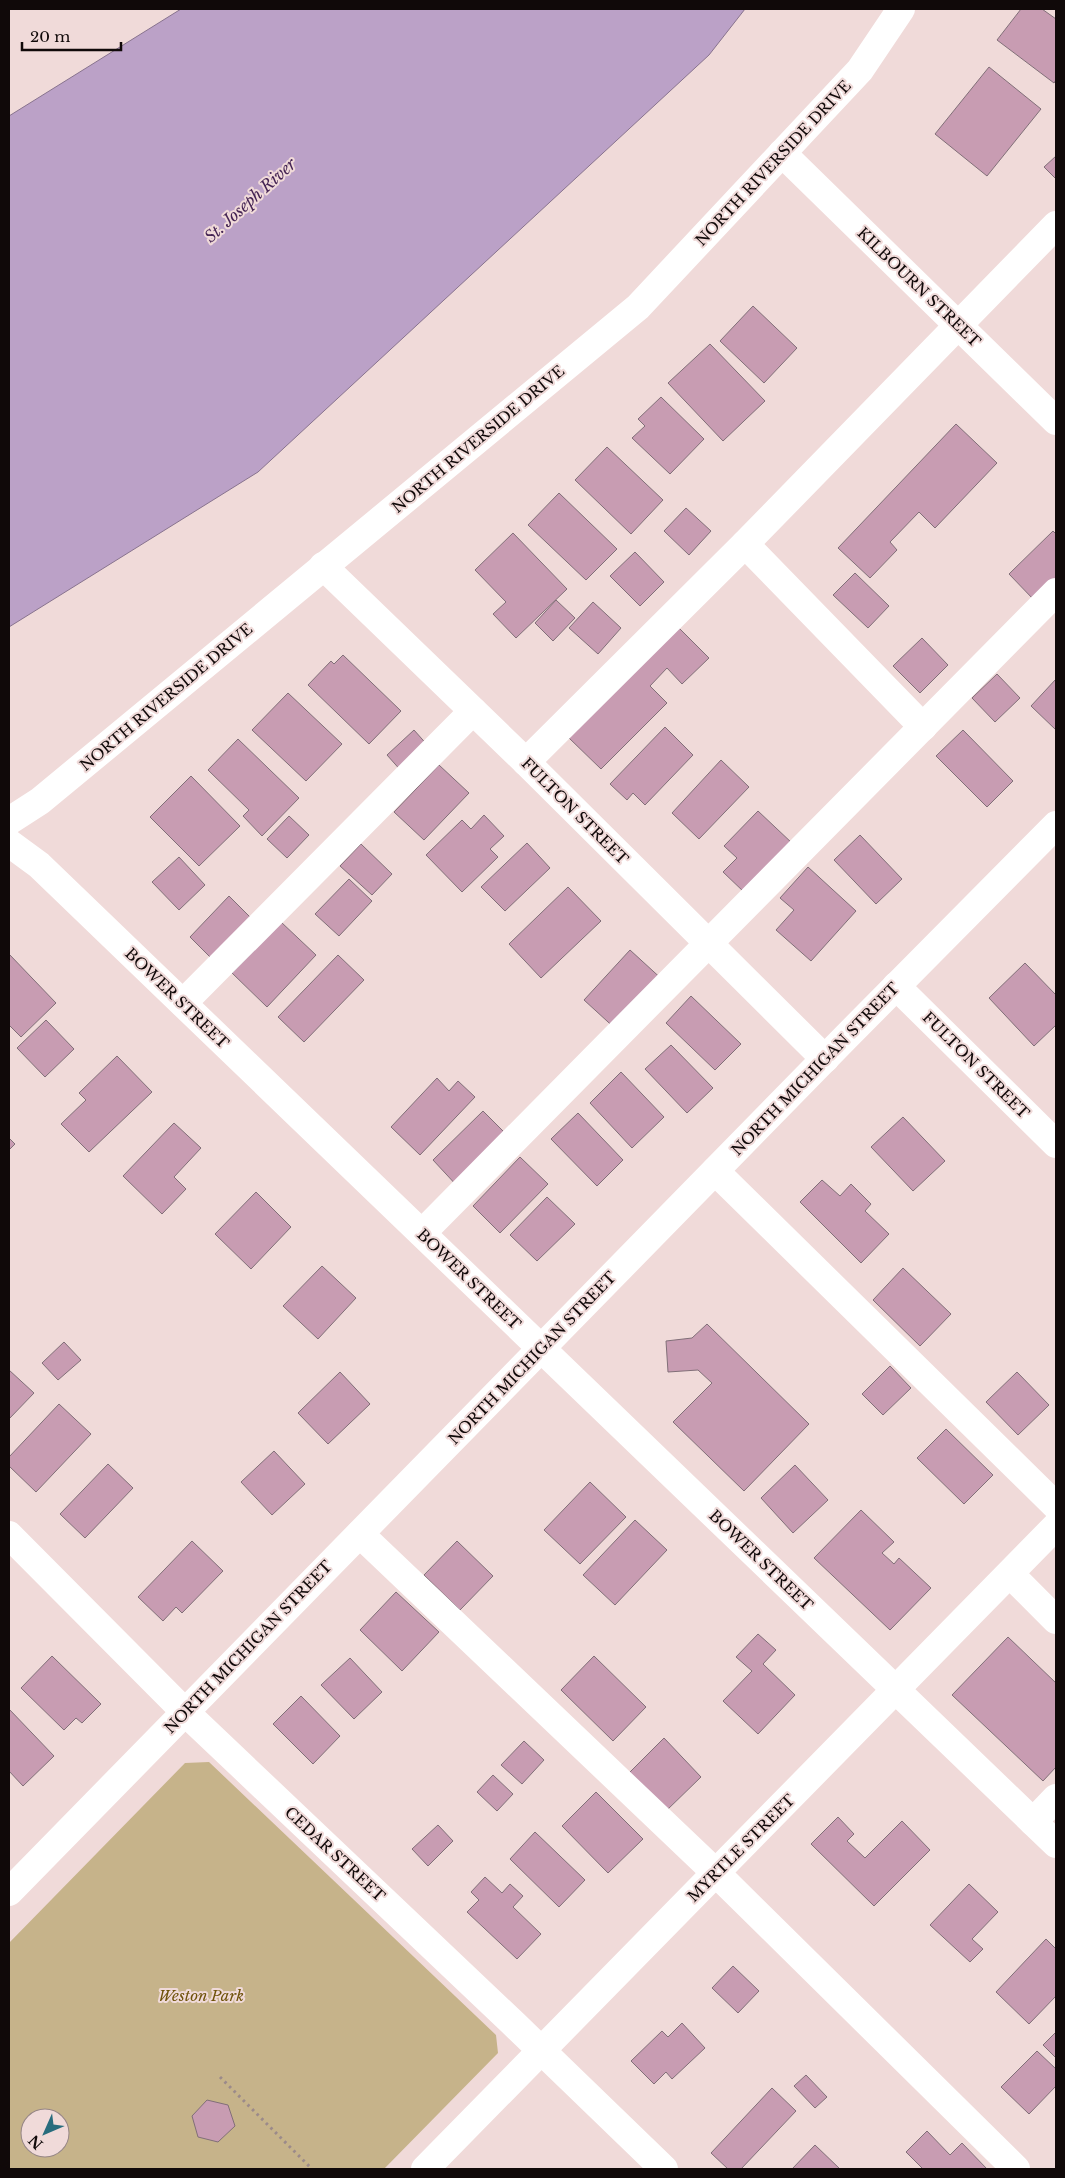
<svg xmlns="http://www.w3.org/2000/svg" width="1065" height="2178" font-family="'Libre Baskerville',serif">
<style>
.green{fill:#c6b38a;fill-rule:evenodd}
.water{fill:#bba1c7;stroke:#88738e}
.building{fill:#c89cb2;stroke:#816f78}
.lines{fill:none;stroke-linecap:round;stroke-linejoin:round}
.path{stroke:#9b8a8a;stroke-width:3;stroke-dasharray:2.5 4;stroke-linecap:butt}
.minor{stroke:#fff;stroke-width:28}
.labels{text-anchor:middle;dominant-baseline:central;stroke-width:4;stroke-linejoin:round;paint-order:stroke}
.street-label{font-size:15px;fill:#100909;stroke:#f0dad9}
.park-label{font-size:15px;font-style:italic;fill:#6e5209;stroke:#f0dad9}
.water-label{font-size:16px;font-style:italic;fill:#452454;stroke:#f0dad9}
</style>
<rect width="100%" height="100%" fill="#f0dad9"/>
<path class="green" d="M209,1762L496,2035L498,2053L384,2169H9V1943L185,1763ZM30,2118H60V2148H30Z"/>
<polygon class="water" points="181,9 745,9 709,55 258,472 9,627 9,116"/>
<g class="building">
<polygon points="1021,9 1042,9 1056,19 1056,80 1054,83 997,40"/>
<polygon points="989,67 1041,109 987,176 935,134"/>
<polygon points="1056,156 1056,179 1044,167"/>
<polygon points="753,306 797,348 764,383 720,341"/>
<polygon points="710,344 765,401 723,441 668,383"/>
<polygon points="661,397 704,439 670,474 632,438 645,426 638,419"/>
<polygon points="956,424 997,463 935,528 919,512 890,542 897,550 870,578 838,548"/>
<polygon points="607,447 663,500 631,534 575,480"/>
<polygon points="559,493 617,549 586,580 528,525"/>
<polygon points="686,508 711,531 689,555 664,531"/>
<polygon points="1053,531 1056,534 1056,578 1034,600 1009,574"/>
<polygon points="513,533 567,589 516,638 493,614 506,602 475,570"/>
<polygon points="635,552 664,582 640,606 610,576"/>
<polygon points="855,573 889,606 868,628 833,595"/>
<polygon points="556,600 575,618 553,641 535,623"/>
<polygon points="593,602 621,628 598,654 569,628"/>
<polygon points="679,628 709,658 682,684 667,668 650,686 667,703 601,769 569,738"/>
<polygon points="922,638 948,665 920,693 893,666"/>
<polygon points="343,655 401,711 369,744 308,685 331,661 334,664"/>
<polygon points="997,674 1020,698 995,722 972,698"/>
<polygon points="1056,679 1056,730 1031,706"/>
<polygon points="288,693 342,744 306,781 252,730"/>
<polygon points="665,727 693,755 645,805 633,793 627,800 610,784"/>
<polygon points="414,730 430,748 403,773 387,755"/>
<polygon points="963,730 1013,781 987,807 936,756"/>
<polygon points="238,739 299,798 262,836 243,816 249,810 208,770"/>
<polygon points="721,760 749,787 699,839 672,813"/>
<polygon points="439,765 469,793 424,840 394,812"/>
<polygon points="191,776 240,826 199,866 150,817"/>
<polygon points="758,811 793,844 745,893 723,872 737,858 724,846"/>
<polygon points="484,815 504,836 490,849 498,857 462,892 426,855 462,820 471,829"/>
<polygon points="289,816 309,835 287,858 267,839"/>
<polygon points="860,835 902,879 876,904 834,860"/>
<polygon points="527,843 550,868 505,911 481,887"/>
<polygon points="361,844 392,874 372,895 340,866"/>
<polygon points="179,857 205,885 179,910 152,882"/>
<polygon points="808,867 856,911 811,961 776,930 794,910 780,898"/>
<polygon points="349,879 372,901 339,936 315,914"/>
<polygon points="568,887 601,921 541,978 509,944"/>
<polygon points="229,896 255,922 216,963 190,937"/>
<polygon points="281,922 316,955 267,1007 232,973"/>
<polygon points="630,950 665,982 619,1032 584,1000"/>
<polygon points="9,954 56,1003 21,1037 9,1025"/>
<polygon points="338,955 364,980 304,1042 278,1017"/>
<polygon points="1025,963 1056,995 1056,1025 1034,1046 989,998"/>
<polygon points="691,996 741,1044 715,1070 666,1023"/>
<polygon points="46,1020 74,1049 45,1077 17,1048"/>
<polygon points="671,1045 713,1088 687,1113 645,1069"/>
<polygon points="117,1056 152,1092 89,1152 61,1124 86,1100 79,1093"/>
<polygon points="621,1072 664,1117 632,1148 590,1103"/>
<polygon points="437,1078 449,1091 458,1081 475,1097 420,1155 391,1127"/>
<polygon points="483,1111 510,1138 459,1188 433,1160"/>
<polygon points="578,1113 623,1160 597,1186 551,1139"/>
<polygon points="903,1117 945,1161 913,1191 871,1147"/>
<polygon points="174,1123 201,1148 174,1177 186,1189 162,1214 123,1176"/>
<polygon points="9,1138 15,1144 9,1150"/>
<polygon points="520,1157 548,1184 500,1233 473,1206"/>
<polygon points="822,1180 840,1196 851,1184 871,1204 865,1211 889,1234 861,1263 800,1202"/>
<polygon points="256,1192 291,1227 251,1269 215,1234"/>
<polygon points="547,1197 575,1224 537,1261 510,1235"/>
<polygon points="322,1266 356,1298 318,1339 283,1306"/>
<polygon points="903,1268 951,1314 920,1346 873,1300"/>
<polygon points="707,1324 809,1424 744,1491 673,1422 712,1383 698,1370 668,1372 666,1341 692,1338"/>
<polygon points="64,1342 81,1360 58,1380 42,1363"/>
<polygon points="890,1366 911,1388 883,1415 862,1394"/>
<polygon points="9,1370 34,1393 9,1419"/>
<polygon points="340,1372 370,1404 328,1444 298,1413"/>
<polygon points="1017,1372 1049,1405 1018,1435 986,1402"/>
<polygon points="59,1404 91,1434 36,1492 9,1466 9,1457"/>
<polygon points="946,1429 993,1475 964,1504 917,1458"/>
<polygon points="274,1451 305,1484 272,1515 241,1482"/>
<polygon points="108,1464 133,1488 85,1538 60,1514"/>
<polygon points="795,1465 828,1500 793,1533 761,1498"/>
<polygon points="590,1482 626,1517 580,1564 544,1530"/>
<polygon points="861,1510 894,1542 882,1553 894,1564 899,1558 931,1588 890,1630 814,1558"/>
<polygon points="635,1520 667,1550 615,1605 583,1575"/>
<polygon points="192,1541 223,1571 182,1613 176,1607 163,1621 138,1597"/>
<polygon points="457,1541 493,1576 460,1610 424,1575"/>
<polygon points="396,1592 439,1632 402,1671 360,1630"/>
<polygon points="758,1634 776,1650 763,1664 795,1695 758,1734 723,1701 752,1671 736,1657"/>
<polygon points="1008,1637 1056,1683 1056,1767 1043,1781 952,1695"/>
<polygon points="52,1656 101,1704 82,1723 76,1718 64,1730 21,1688"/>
<polygon points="594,1656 646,1707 613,1741 561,1690"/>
<polygon points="350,1658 382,1692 354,1719 321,1685"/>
<polygon points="301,1696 340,1736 313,1764 273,1724"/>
<polygon points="9,1709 54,1756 23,1786 9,1771"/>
<polygon points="664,1738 701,1777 666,1811 629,1773"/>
<polygon points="524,1741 544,1760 522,1784 501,1765"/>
<polygon points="493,1775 513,1794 497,1811 477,1792"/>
<polygon points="596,1792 643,1839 608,1873 562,1826"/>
<polygon points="838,1817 854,1834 847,1841 865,1858 902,1821 930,1850 874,1906 811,1844"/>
<polygon points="438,1825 453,1841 428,1866 412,1849"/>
<polygon points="535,1832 585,1880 559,1907 510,1859"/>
<polygon points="485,1877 502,1893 510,1884 523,1896 513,1907 541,1934 517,1959 467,1912 479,1900 471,1892"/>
<polygon points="969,1884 998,1912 972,1939 983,1949 970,1962 930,1925"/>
<polygon points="1046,1939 1056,1949 1056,1996 1029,2024 996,1992"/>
<polygon points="733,1966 759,1991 738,2013 712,1988"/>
<polygon points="682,2023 705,2048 672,2079 666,2072 654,2084 631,2061 662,2031 668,2037"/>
<polygon points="1056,2032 1056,2058 1043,2045"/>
<polygon points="1037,2051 1056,2069 1056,2086 1029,2114 1001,2087"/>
<polygon points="806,2075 827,2097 815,2108 794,2086"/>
<polygon points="772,2088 796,2111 741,2169 728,2169 711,2153"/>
<polygon points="207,2100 228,2105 235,2126 218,2142 198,2137 192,2116"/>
<polygon points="927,2131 950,2155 962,2143 987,2169 923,2169 906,2152"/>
<polygon points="815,2145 840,2169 792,2169"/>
</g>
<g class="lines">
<polyline class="path" points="220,2077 312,2169"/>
<g class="minor">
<polyline points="782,153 1056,421"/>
<polyline points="745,544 923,727"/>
<polyline points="323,566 526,762 825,1059"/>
<polyline points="526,762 745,544 1056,225"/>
<polyline points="9,821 40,801 638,307 860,70 901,9"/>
<polyline points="9,843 39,865 1056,1844"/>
<polyline points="896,986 1056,1144"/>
<polyline points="183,1003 473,711"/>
<polyline points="715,1171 1056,1506"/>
<polyline points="422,1233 1056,592"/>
<polyline points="360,1534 716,1873 1016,2169"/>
<polyline points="9,1535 185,1712 515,2025 664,2169"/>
<polyline points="1010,1574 1056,1620"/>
<polyline points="1033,1822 1056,1798"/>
<polyline points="9,1892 847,1036 1056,825"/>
<polyline points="425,2169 1056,1526"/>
</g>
</g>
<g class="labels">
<g class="street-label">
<text transform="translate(773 163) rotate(-47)">NORTH RIVERSIDE DRIVE</text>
<text transform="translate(919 287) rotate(44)">KILBOURN STREET</text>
<text transform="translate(478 439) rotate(-40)">NORTH RIVERSIDE DRIVE</text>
<text transform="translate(166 697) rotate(-40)">NORTH RIVERSIDE DRIVE</text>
<text transform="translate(575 811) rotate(45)">FULTON STREET</text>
<text transform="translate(177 998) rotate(44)">BOWER STREET</text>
<text transform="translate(976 1065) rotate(45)">FULTON STREET</text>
<text transform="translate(815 1069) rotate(-46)">NORTH MICHIGAN STREET</text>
<text transform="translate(469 1279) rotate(44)">BOWER STREET</text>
<text transform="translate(532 1358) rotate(-46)">NORTH MICHIGAN STREET</text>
<text transform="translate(761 1560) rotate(44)">BOWER STREET</text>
<text transform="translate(248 1647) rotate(-46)">NORTH MICHIGAN STREET</text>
<text transform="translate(741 1848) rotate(-45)">MYRTLE STREET</text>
<text transform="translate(335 1854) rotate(43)">CEDAR STREET</text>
</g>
<g class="park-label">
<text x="201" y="1995">Weston Park</text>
</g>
<g class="water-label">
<text transform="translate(250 200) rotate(-42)">St. Joseph River</text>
</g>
</g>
<rect width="1065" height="2178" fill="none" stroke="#100909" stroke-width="20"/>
<g transform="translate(45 2133) rotate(225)"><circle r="24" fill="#f0dad9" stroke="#968686"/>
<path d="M0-4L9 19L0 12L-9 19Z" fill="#286c7d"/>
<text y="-8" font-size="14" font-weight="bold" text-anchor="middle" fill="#100909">N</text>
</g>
<path d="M22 42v8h99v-8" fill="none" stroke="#100909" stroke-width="2.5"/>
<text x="30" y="42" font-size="15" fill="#100909" stroke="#f0dad9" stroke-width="4" paint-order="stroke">20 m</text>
</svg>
